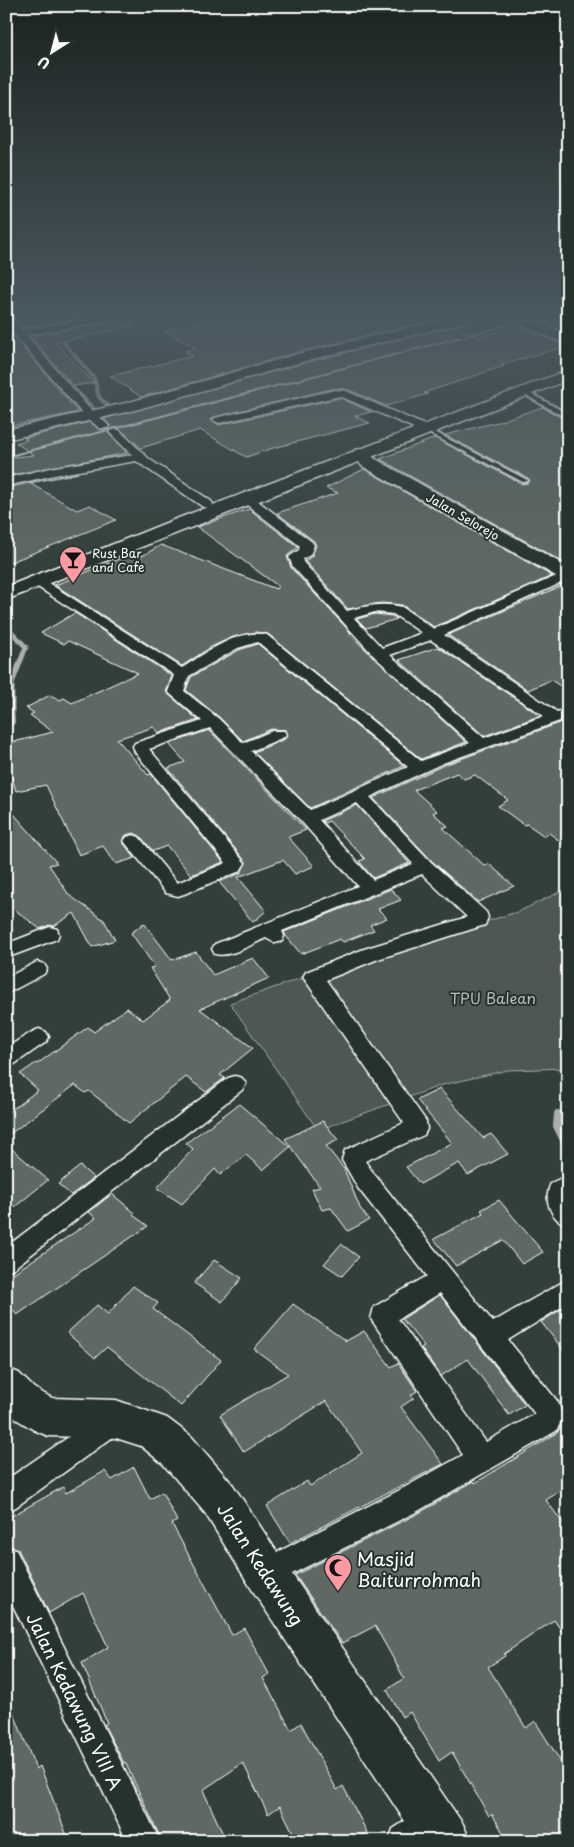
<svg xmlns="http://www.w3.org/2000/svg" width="574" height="1847" font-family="'Playpen Sans',sans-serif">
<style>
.green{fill:#4d5853;stroke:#a6aca9}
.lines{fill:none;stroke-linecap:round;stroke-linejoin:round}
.stream-far3{stroke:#abb0ae;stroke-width:4}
.stream-far2{stroke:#abb0ae;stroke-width:5}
.stream-far1{stroke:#abb0ae;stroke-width:6}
.stream{stroke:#abb0ae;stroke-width:8}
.building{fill:#5f6964;stroke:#fff}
.lane-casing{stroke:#fff;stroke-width:4}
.street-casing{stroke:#fff;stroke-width:3}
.secondary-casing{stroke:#fff;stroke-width:3}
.primary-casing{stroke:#fff;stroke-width:3}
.lane{fill:#26332d;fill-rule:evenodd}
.street{fill:#26332d;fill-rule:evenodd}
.secondary{fill:#26332d;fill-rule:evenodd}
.primary{fill:#26332d;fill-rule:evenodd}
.rail{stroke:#fff;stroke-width:2}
.labels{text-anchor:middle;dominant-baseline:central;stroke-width:4;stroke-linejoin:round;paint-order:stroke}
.far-street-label{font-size:12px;fill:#fff;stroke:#26332d}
.far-poi-label{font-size:12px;fill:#fff;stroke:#26332d;text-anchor:start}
.park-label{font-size:15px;fill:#b8bcba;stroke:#26332d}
.near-poi-label{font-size:18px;fill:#fff;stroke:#26332d;text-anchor:start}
.near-street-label{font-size:18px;fill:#fff;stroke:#26332d}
</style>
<rect width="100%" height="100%" fill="#333f3a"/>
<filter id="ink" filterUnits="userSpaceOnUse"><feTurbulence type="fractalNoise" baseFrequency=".02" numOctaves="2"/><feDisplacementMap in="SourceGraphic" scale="10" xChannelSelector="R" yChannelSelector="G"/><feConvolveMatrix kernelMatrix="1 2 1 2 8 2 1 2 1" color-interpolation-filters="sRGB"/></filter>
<g filter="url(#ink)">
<polygon class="green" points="568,888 568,1068 508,1070 442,1085 318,1130 230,1003 302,978 306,984 388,952 520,911"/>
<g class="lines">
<g class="stream-far3">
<polyline points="35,318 46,328"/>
<polyline points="58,336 94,378 99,397 111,409"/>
</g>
<polyline class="stream-far2" points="6,626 26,647 12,683 12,720"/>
<polyline class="stream-far1" points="6,727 12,722 12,719"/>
<polyline class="stream" points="558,1114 557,1126 568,1148"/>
</g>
<g class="building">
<polygon points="13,318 86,318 22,328"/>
<polygon points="116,318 132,318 133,326 56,343 94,383 73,386 95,408 93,409 30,336 109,323"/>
<polygon points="214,318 416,318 417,324 302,351 141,397 110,376 193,356 185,351 196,348 164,331"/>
<polygon points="553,318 568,318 568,333 540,321"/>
<polygon points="455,326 478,337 520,326 566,346 502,365 504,366 424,393 428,394 386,406 347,389 335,388 214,417 211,420 219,425 340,398 371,412 355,416 370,423 273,448 246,457 200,430 141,448 120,429 115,427 108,430 108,433 127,453 6,476 6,458 34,455 16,443 27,440 24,438 90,422 98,429 107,430 111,426 104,419 312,361"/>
<polygon points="14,337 78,412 6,427 6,339"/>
<polygon points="542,407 568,421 568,565 380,459 435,438 522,484 528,483 530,481 528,478 445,435 498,422"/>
<polygon points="364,469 552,576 434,627 402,605 381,603 348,609 305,561 312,556 316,546 314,541 277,513 338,493 326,488"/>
<polygon points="78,473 29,483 77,510 90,505 116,520 6,564 6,488"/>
<polygon points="249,509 298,547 287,556 291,568 351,633 349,634 466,742 421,759 268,634 256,632 233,637 211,647 182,666 55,585 136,552 142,556 161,545 276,589 278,586 197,527"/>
<polygon points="568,583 568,691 551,680 528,690 448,635"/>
<polygon points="75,613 172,676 166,692 198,720 159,733 154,727 117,739 148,775 151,774 223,862 191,875 167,846 153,851 140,836 134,833 126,835 122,841 135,858 116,864 103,846 79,855 46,785 16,791 6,759 6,744 53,732 30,715 34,713 26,708 50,695 60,700 64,698 72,703 138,673 68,641 64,644 41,633"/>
<polygon points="375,614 392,616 397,619 366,628 357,619"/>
<polygon points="258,644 404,766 310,808 254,752 285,739 288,735 286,730 271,729 243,741 220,718 186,690 191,677 239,650"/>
<polygon points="438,647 535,712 539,716 484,736 399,660"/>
<polygon points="568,720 568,847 549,833 544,836 527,824 524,825 498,806 508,800 475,775 464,779 457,773 414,790 437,811 433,813 448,826 443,828 485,866 489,864 514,886 478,902 432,861 373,798 444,765"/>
<polygon points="209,730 306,830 288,837 314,866 295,874 283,860 238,877 266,911 253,922 219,882 241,873 246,862 168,768 185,762 169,744"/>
<polygon points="6,805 57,863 49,865 69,895 104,920 115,940 92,947 74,913 54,926 49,925 40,929 6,903"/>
<polygon points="357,805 409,863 373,878 359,861 365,859 329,821 324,823 322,821"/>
<polygon points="391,889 401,900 378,909 387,918 370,925 374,930 343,942 340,939 301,954 286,936 284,932"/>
<polygon points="144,923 172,960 196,952 213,975 253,958 269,978 200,1009 253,1048 220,1075 225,1078 206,1092 186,1077 129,1123 89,1091 85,1093 75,1085 6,1137 6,1114 38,1090 20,1074 36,1063 37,1064 88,1027 94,1032 127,1008 143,1020 170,1000 150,968 155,967 131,933"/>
<polygon points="440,1089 483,1138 491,1134 508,1154 468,1175 459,1163 420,1184 406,1167 452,1143 417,1100"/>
<polygon points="239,1104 290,1147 263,1170 246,1155 220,1175 215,1169 182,1204 157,1188 193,1149 186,1143"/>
<polygon points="323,1121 338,1140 326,1146 344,1169 360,1208 369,1220 348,1231 331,1208 322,1210 312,1189 320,1187 285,1139"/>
<polygon points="6,1144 48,1180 6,1214"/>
<polygon points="80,1166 94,1178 71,1195 58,1184"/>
<polygon points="112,1194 135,1213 133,1215 148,1226 17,1315 6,1300 6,1278 96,1218 89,1212"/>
<polygon points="499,1200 543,1252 522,1264 503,1240 456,1266 434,1239 483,1213 481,1210"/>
<polygon points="341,1244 359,1257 342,1276 324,1264"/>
<polygon points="214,1260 242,1278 222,1302 194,1283"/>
<polygon points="133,1286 158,1303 153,1309 221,1360 181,1406 107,1347 95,1358 67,1333 97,1305 108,1314"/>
<polygon points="440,1295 525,1405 509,1415 468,1359 441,1376 421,1348 424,1346 402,1319"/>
<polygon points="293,1304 346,1341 364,1331 391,1367 398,1363 417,1391 411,1395 414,1398 401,1407 443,1464 290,1543 267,1506 307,1481 310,1486 362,1453 326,1401 244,1452 220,1415 288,1374 254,1349"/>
<polygon points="568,1305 568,1356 541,1322"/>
<polygon points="568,1423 568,1486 546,1500 568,1530 568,1640 554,1620 504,1654 505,1656 488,1667 526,1728 535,1721 568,1773 568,1841 508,1841 492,1814 489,1816 452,1752 439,1761 410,1712 402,1717 387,1690 404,1678 375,1626 342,1643 295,1575 419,1513 474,1481 475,1483 557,1433 560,1428"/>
<polygon points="134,1467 150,1499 162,1492 177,1521 172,1524 232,1635 244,1628 269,1674 263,1678 291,1730 301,1723 337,1790 343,1786 367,1832 355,1841 297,1841 280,1806 268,1814 243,1763 203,1790 226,1841 162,1841 125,1762 124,1763 104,1725 107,1723 82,1663 108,1647 83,1593 49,1613 18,1549 6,1544 6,1519 63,1487 66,1493 105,1471 112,1480"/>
<polygon points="7,1696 36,1769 40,1766 69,1841 6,1841"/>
</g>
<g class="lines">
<defs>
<g id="lane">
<polygon points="524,390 568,414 568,419 522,393 521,392"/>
<polygon points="425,427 527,480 528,481 523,482 423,430 422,429"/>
</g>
<g id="street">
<polygon points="6,318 11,318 21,330 96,318 114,318 109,321 26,335 88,407 107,424 109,426 107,428 99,428 80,411 15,335 6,324"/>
<polygon points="335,390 346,391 429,427 431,429 425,432 421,431 340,396 219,423 213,420 215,418"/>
<polygon points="115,429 119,430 149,459 211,501 213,504 211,507 203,507 136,461 55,475 6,486 6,478 55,467 132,455 109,432"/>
<path d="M246,494L250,495L312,542L314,545L310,555L303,559V562L347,611C366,606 382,602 402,607L434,629L568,571V580L444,635L557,712L568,708V718L443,763L370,797L431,862L486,912L488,917L485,925L378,959L326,980L426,1121L427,1129L424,1135L365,1161L374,1174L493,1322L568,1279V1303L508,1340L558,1402L563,1418L556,1431L418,1511L266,1587L256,1583L252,1573L256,1563L398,1491L463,1455L371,1319L374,1307L427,1276L358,1188L342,1160L345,1150L404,1123L303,977L306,972L364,949L467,917L422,874L282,931L284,936L282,941L275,943L266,938C252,944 231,958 215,954L212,949L215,944L358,886L302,822L210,728L149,749L245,863L240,871L184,894L178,896L166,893L127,845L124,841L127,837L133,835L139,837L177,883L226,863L135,752L133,746L135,743L202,721L168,692L174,675L30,582L32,579H42L182,668C206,653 238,628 267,635L421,761L470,743L375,657L293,567L289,557L299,550L300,546L242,501L240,498ZM375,612L393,614L422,633L382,648L354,618ZM431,640L544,716L484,738L390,655ZM258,642L408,767L310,810L251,751L284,737L286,734L284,731H272L243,743L219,719L184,691L189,676L238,648ZM357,803L413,864L373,880L319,820ZM440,1293L535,1414L486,1442L398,1319Z"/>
<polygon points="50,927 57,929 59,934 57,939 6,958 6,944"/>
<polygon points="37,962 44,964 47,969 44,974 6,994 6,978"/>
<polygon points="39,1029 46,1032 49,1037 46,1042 13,1065 6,1067 6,1048 32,1032"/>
<polygon points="235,1076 242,1078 246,1084 242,1090 14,1268 6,1271 6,1247 228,1078"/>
<path d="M568,1175V1226C550,1219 543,1200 551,1183Z"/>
<polygon points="111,1410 120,1414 124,1423 120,1432 16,1507 6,1511 6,1480 102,1414"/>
<polygon points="6,1546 16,1550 160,1841 127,1841 6,1591"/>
<path d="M434,1804L445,1809L450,1820C438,1847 415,1841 389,1841L393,1829L423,1809Z"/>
</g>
<g id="secondary">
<polygon points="449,318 472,318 470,321 312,359 135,410 6,440 6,430 126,403 302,353"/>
<polygon points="511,318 529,318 568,335 568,345 513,321"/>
<polygon points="361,449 367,450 374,458 568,567 568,581 561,579 362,466 352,454 355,450"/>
</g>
<g id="primary">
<polygon points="568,370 568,380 6,600 6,587 176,519"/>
<polygon points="6,1368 19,1373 34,1388 52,1398 116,1400 167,1418 191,1436 233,1485 281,1558 463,1824 470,1841 418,1841 251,1588 205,1513 163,1464 141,1446 116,1438 48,1436 34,1430 8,1414"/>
</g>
</defs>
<use href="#lane" class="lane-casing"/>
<use href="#street" class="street-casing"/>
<use href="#secondary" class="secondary-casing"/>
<use href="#primary" class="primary-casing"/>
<use href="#lane" class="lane"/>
<use href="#street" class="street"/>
<use href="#secondary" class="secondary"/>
<use href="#primary" class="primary"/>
<polyline class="rail" points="6,457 534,318"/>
</g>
</g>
<linearGradient id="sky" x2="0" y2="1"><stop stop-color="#1c2320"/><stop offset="0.55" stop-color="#4a5860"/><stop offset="1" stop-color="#4a5860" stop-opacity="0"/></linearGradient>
<rect width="574" height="576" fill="url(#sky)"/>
<defs>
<symbol id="bar-pin" viewBox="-11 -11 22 30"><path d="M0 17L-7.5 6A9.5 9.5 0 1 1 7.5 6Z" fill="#ff9aa2" stroke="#26332d"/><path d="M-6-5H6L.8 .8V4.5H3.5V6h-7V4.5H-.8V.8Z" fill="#111"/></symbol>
<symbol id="mosque-pin" viewBox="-11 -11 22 30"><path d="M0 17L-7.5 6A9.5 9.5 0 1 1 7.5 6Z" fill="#ff9aa2" stroke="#26332d"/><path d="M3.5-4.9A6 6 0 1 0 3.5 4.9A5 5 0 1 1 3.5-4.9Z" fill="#111"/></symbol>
</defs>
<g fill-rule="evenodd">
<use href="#bar-pin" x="57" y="544" width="32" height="43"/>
<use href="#mosque-pin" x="322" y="1552" width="32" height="43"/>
</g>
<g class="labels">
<g class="far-street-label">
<text transform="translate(463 516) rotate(30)">Jalan Selorejo</text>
</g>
<g class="far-poi-label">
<text x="92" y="553">Rust Bar<tspan x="92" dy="14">and Cafe</tspan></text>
</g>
<g class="park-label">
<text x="493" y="997">TPU Balean</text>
</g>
<g class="near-poi-label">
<text x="357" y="1558">Masjid<tspan x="357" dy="21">Baiturrohmah</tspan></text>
</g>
<g class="near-street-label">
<text transform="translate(261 1564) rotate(57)">Jalan Kedawung</text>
<text transform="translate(75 1701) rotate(64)">Jalan Kedawung VIII A</text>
</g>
</g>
<rect width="574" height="1847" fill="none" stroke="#26332d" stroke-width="25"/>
<rect x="12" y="12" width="549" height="1822" fill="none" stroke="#fff" stroke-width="2" filter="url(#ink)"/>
<g transform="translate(52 52) rotate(216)" stroke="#26332d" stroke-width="4" paint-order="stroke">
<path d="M0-4L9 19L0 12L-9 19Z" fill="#ffffff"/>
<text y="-8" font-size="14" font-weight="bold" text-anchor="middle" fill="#ffffff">U</text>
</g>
</svg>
